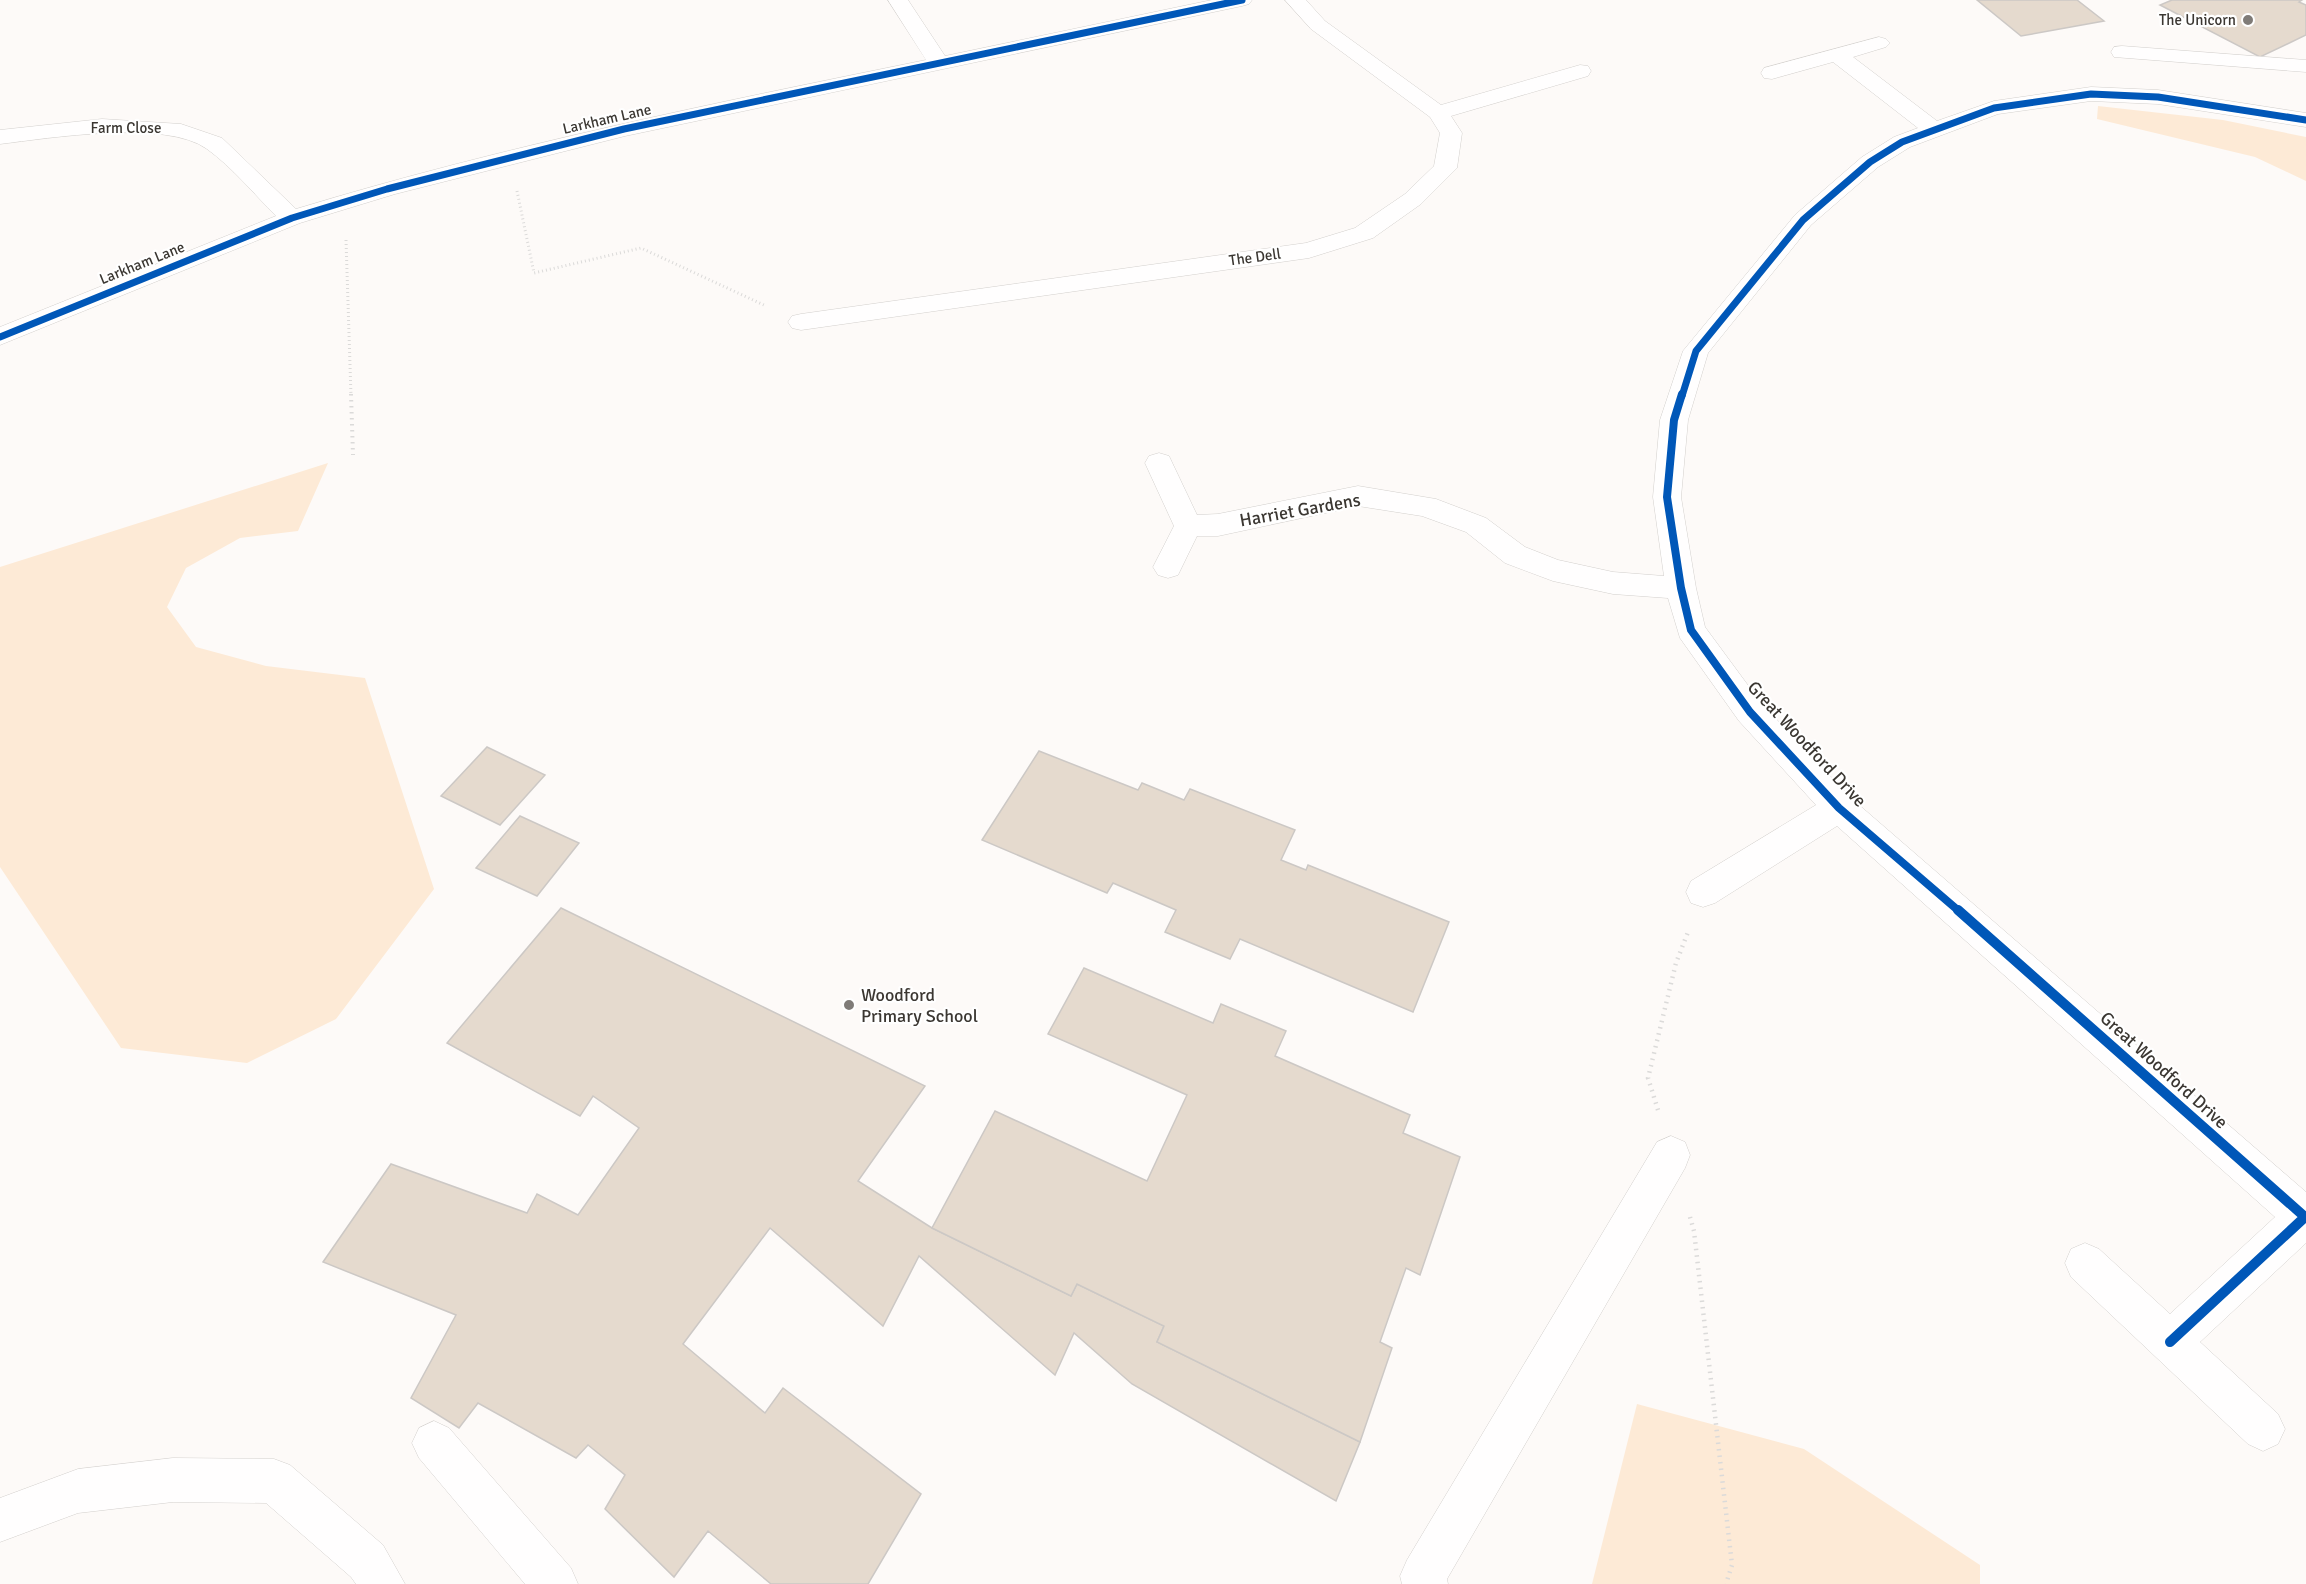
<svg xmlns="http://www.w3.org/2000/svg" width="2306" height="1584" font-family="Signika,sans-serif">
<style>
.green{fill:#fdead6}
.building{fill:#e5dace;stroke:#ccc8c5;stroke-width:1.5}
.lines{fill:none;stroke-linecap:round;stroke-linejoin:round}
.minor-casing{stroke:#d3d0cd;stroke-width:1}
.path-far2{stroke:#dbdad9;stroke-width:3;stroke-dasharray:1 3;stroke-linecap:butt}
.path-far1{stroke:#dbdad9;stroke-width:4;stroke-dasharray:1.5 4.5;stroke-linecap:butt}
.path{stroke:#dbdad9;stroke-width:4.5;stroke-dasharray:1.5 5;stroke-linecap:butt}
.minor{fill:#fffefe;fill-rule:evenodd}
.cycleway-far2-casing{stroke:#fff;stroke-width:10}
.cycleway-far1-casing{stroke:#fff;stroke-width:12}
.cycleway-casing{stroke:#fff;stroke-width:14}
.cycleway-far2{stroke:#0057b8;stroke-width:7}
.cycleway-far1{stroke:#0057b8;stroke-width:8}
.cycleway{stroke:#0057b8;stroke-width:10}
.poi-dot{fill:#7f7b77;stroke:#fff;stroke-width:2}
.labels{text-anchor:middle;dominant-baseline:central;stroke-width:4.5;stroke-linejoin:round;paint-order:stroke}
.far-poi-label{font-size:15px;fill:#3b3732;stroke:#fff;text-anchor:end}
.far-street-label{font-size:15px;fill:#3b3732;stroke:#fff}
.street-label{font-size:18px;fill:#3b3732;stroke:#fff}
.poi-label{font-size:18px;fill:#3b3732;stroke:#fff;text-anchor:start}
</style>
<rect width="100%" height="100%" fill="#fdfaf8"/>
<g class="green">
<polygon points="2098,106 2223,120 2306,137 2306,181 2255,157 2097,119"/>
<polygon points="328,463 298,531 240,538 186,568 167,607 196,647 266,666 365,678 434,889 336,1019 247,1063 121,1048 0,867 0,567"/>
<polygon points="1637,1404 1804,1449 1980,1565 1980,1584 1592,1584"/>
</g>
<g class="building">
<polygon points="1977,0 2077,0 2104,21 2021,36"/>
<polygon points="2172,0 2302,0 2299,2 2306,5 2306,35 2260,57 2160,5"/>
<polygon points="487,747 545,775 500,825 441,796"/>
<polygon points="1039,751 1138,790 1142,783 1184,800 1190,789 1295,830 1281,860 1306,870 1308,865 1449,922 1413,1012 1240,939 1230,959 1165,932 1176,910 1113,883 1107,893 982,840"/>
<polygon points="520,816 579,843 537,896 476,868"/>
<polygon points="561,908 925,1086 858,1181 932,1228 1071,1296 1077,1284 1164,1326 1157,1342 1360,1442 1336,1501 1132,1384 1074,1333 1055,1375 919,1256 883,1326 770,1228 683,1344 765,1413 783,1388 921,1494 868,1584 771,1584 708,1531 674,1577 605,1509 625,1475 588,1445 576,1458 478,1403 459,1428 411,1398 456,1315 323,1262 391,1164 527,1213 537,1194 578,1215 639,1128 593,1096 580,1116 447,1043"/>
<polygon points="1084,968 1213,1023 1221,1004 1286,1031 1275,1056 1410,1115 1403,1133 1460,1157 1420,1275 1406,1268 1380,1342 1392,1348 1360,1442 1157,1342 1164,1326 1077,1284 1071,1296 932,1228 995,1111 1147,1181 1187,1095 1048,1034"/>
</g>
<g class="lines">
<defs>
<g id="minor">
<path d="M888,0H908L945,56L1212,0H1252L1249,4L1242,6L625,136L395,194L300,223L0,345V327L276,216C254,194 232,167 207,149C166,119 50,138 0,144V130L102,119L181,124L222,138L296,209C503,146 715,103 926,60Z"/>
<polygon points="1285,0 1306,0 1325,21 1441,105 1580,65 1588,66 1591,71 1588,76 1451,116 1462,133 1457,168 1421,204 1373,238 1309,258 801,330 792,328 788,322 792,316 801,314 1306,243 1355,228 1405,194 1434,166 1440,133 1430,117 1311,29"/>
<polygon points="1879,37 1886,39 1890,43 1886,47 1853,57 1937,121 1994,101 2091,87 2158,90 2306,113 2306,127 2158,104 2091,101 1998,114 1910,147 1878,167 1811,225 1708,353 1688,420 1681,497 1696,588 1705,627 1761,703 1851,798 2306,1192 2306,1243 2200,1342 2278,1414 2285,1429 2278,1444 2263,1451 2248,1444 2071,1277 2065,1263 2071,1249 2085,1243 2099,1249 2170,1314 2275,1217 1837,826 1715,903 1703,907 1691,903 1686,892 1691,881 1816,805 1739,721 1680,638 1668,598 1613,594 1553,581 1505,563 1466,532 1422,516 1358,506 1218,536 1197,536 1178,575 1168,578 1158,575 1153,567 1174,526 1145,463 1149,456 1159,453 1169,456 1197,515 1218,514 1358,486 1436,499 1486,518 1525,547 1558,560 1613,572 1664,576 1653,497 1660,420 1683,351 1795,215 1862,157 1894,137 1918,128 1833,62 1772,79 1764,78 1761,73 1764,68"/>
<polygon points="2122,46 2306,60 2306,72 2114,57 2111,52 2114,47"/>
<polygon points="1671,1136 1685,1142 1690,1155 1685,1168 1447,1579 1448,1584 1402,1584 1400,1576 1407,1560 1657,1142"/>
<polygon points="434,1421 449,1428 571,1568 578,1584 525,1584 419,1458 412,1443 419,1428"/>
<polygon points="173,1458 274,1459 290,1465 383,1545 405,1584 356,1584 351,1577 266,1503 173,1502 78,1513 0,1542 0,1498 78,1469"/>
</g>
</defs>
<use href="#minor" class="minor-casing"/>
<g class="path-far2">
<polyline points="517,191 534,273 641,248 766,306"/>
<polyline points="346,240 351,396"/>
</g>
<polyline class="path-far1" points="351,394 353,455"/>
<g class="path">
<polyline points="1658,1110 1648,1078 1676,963 1688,932"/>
<polyline points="1690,1217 1694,1231 1732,1565 1726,1584"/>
</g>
<use href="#minor" class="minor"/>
<defs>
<g id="cycleway-far2">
<polyline points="0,337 292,218 387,189 624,129 1242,0"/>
<polyline points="1682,396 1696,351 1803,220 1870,162 1902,142 1994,108 2091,94 2158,97 2306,120"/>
</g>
<polyline id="cycleway-far1" points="1682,394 1674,420 1667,497 1681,588 1691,630 1750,712 1839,808 1960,912"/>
<polyline id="cycleway" points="1958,910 2305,1217 2170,1342"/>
</defs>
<use href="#cycleway-far2" class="cycleway-far2-casing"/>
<use href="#cycleway-far1" class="cycleway-far1-casing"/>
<use href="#cycleway" class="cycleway-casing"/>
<use href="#cycleway-far2" class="cycleway-far2"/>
<use href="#cycleway-far1" class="cycleway-far1"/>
<use href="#cycleway" class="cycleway"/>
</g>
<g class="poi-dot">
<circle cx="2248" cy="20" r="6"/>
<circle cx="849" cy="1005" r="6"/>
</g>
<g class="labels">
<g class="far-poi-label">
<text x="2236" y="20">The Unicorn</text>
</g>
<g class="far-street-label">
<text transform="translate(607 119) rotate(-13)">Larkham Lane</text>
<text x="126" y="128">Farm Close</text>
<text transform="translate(1255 257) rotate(-8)">The Dell</text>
<text transform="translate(142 263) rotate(-22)">Larkham Lane</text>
</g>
<g class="street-label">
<text transform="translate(1300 510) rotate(-10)">Harriet Gardens</text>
<text transform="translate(1807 744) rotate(47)">Great Woodford Drive</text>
<text transform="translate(2164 1070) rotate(42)">Great Woodford Drive</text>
</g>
<g class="poi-label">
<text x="861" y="995">Woodford<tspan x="861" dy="21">Primary School</tspan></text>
</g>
</g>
</svg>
